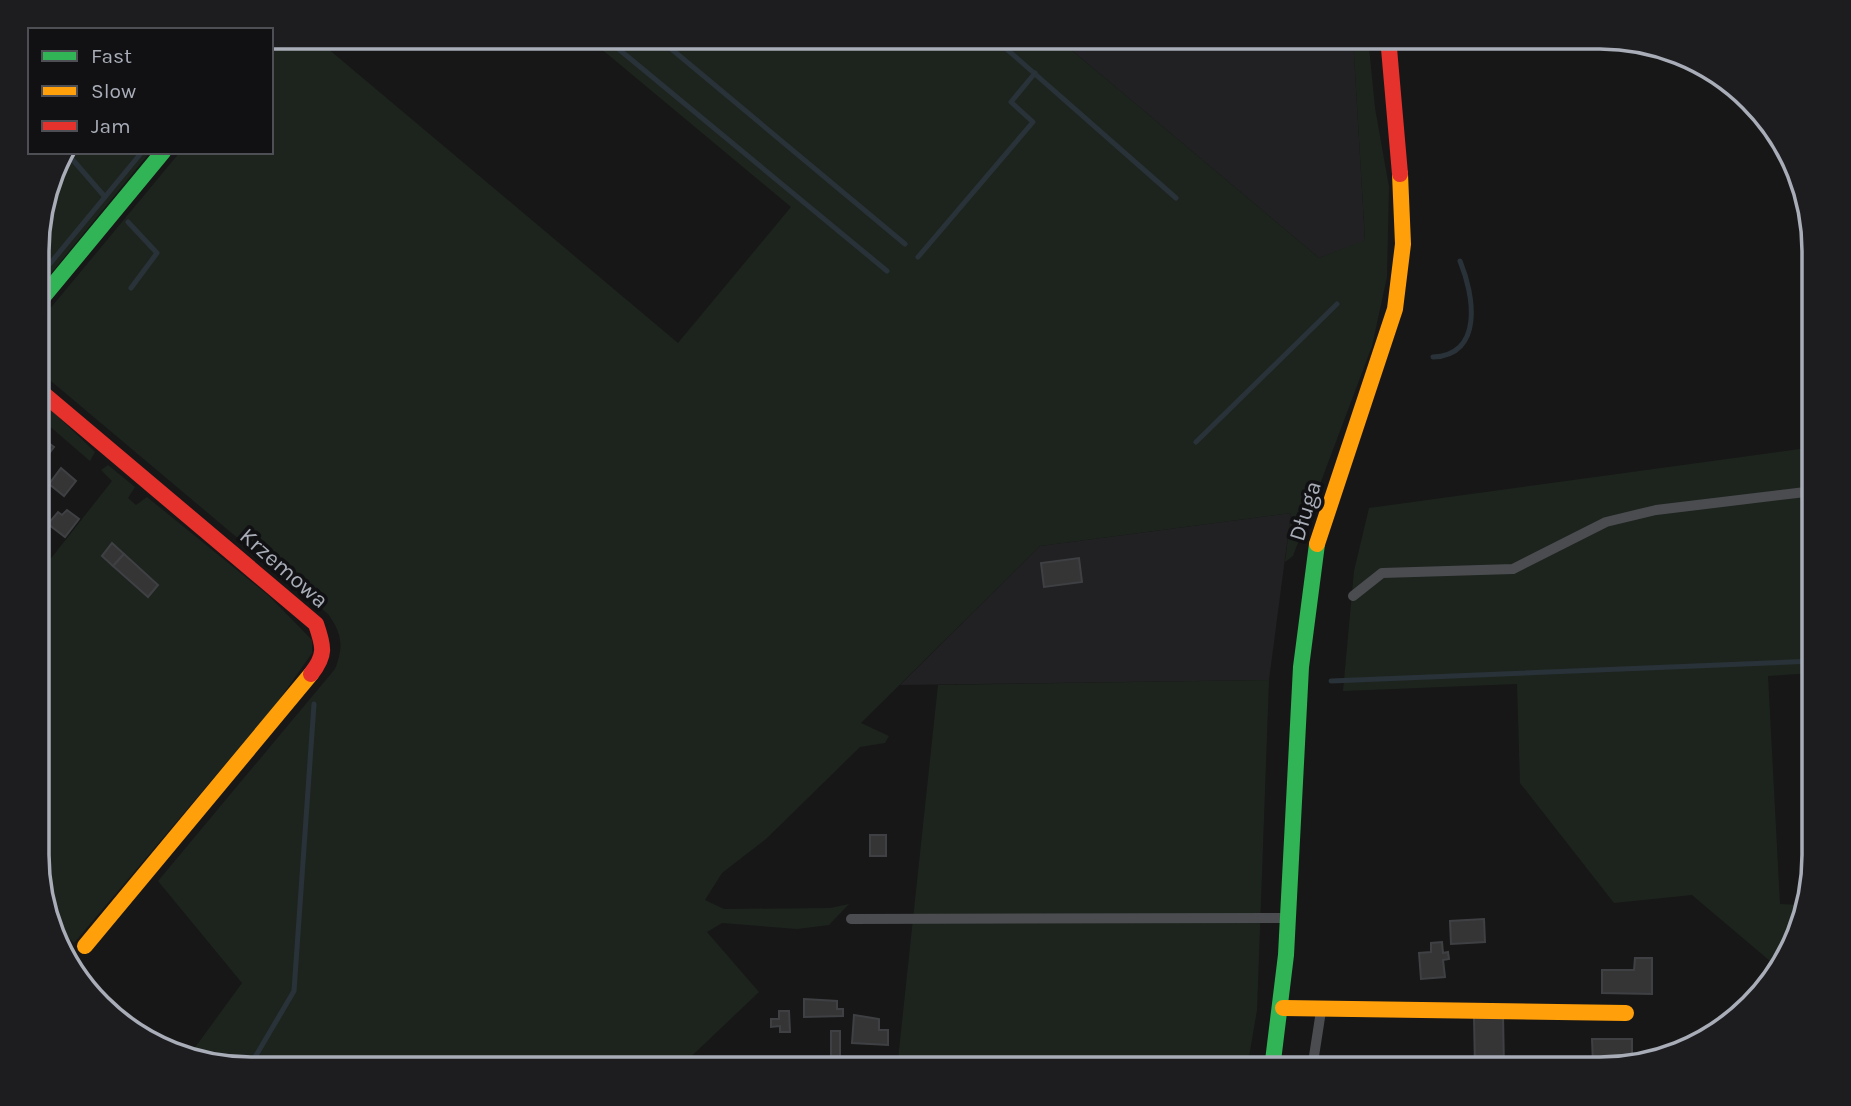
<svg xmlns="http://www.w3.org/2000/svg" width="1851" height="1106" font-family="Karla,sans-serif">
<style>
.built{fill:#212123}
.green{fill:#1d241e}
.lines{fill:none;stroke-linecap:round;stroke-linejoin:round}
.stream{stroke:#2a3239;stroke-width:5}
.building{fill:#353536;stroke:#3f4043;stroke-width:2}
.lane{stroke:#4b4c50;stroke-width:10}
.fast{stroke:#30b455;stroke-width:16}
.slow{stroke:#ff9f0a;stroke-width:16}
.jam{stroke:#e5322d;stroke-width:16}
.labels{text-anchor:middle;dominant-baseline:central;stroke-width:7;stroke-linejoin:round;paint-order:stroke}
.street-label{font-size:23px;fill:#a8adb8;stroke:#111113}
.rim{fill:none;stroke:#a8adb8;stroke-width:3.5}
</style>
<rect width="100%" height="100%" fill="#171717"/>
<g class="built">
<polygon points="1056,37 1353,37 1365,241 1319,258"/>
<polygon points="1291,513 1269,680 900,685 1040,546"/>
</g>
<g class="green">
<path d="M284,37H314L678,343L791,207L587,37H1056L1319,258L1365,240L1353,37H1368L1375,108L1389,187L1387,277L1372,346L1293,556L1285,562L1291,513L1040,546L861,723L889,736L885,743L860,747L766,839L722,873L705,900L724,909L830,908L849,904L829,925L797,929L722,923L707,932L759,992L678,1069H250L191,1053L242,983L158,881L335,669C344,647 342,633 328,614L39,371V322L180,152H271V47Z"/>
<polygon points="62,152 150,152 39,288 39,223"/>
<polygon points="48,407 95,452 90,461 39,417 39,410"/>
<polygon points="1814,447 1814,673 1768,676 1780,904 1803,905 1785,963 1773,975 1770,961 1692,895 1614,903 1520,783 1517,684 1343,691 1354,571 1369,508"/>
<polygon points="108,465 135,487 128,498 136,505 147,497 269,596 312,640 312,653 277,703 74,943 70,939 62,945 39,883 39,562 45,566 112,481 101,470"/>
<polygon points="1269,680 1257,1010 1247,1069 897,1069 938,685"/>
</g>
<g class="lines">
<g class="stream">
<polyline points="604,37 887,271"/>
<polyline points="657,37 905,244"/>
<polyline points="993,37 1176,198"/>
<polyline points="66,152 105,197"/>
<polyline points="128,222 157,253 131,288"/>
<polyline points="918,257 1033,122 1011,102 1035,73"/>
<polyline points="39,277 142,152"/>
<path d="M1433,357C1484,355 1474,295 1460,261"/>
<polyline points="1196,442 1337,304"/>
<polyline points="1331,681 1814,661"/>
<polyline points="248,1069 294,991 314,704"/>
</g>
</g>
<g class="building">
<polygon points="39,436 54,447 39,467"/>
<polygon points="61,468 76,481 64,496 49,484"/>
<polygon points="67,510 79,519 65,537 48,524 58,512 62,515"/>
<polygon points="112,543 124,554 113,566 102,556"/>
<polygon points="124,554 158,585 148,597 113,566"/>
<polygon points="1079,558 1082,582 1044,587 1041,563"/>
<rect x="870" y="835" width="16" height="21"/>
<polygon points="1484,919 1485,942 1451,944 1450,921"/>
<polygon points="1442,942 1443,953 1448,952 1449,959 1443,960 1445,977 1421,979 1419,953 1431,952 1431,943"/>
<polygon points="1635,958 1652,958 1652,994 1602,993 1602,970 1634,970"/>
<polygon points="804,999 837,1001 837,1009 843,1009 843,1016 804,1017"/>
<polygon points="779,1011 789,1011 790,1032 780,1032 780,1026 771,1027 771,1019 779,1019"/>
<polygon points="854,1015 879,1019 879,1030 888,1030 888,1045 852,1043"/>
<polygon points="1503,1015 1504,1069 1475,1069 1474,1016"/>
<rect x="831" y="1031" width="9" height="31"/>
<polygon points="1592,1039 1632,1039 1632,1063 1593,1064"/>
</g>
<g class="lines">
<g class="lane">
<polyline points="1353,596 1382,573 1513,569 1606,522 1656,510 1814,491"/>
<polyline points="851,919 1287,918"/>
<polyline points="1312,1069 1321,1011"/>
</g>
<g class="fast">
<polyline points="39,302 163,152"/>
<polyline points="1272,1069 1286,955 1301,667 1317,544"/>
</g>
<g class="slow">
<polyline points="1317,544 1395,309 1403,244 1400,174"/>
<polyline points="85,946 311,674"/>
<polyline points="1283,1008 1626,1013"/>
</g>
<g class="jam">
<polyline points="1388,37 1400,174"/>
<path d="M39,390L316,624C324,647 326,655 311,674"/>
</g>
</g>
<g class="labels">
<g class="street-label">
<text transform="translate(1305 511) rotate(-73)">Długa</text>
<text transform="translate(284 568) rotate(41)">Krzemowa</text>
</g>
</g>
<path d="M0 0H1851V1106H0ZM251 49H1600A202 202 0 0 1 1802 251V855A202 202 0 0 1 1600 1057H251A202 202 0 0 1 49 855V251A202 202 0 0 1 251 49Z" fill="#1d1d20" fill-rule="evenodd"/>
<path class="rim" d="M251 49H1600A202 202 0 0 1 1802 251V855A202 202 0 0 1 1600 1057H251A202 202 0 0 1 49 855V251A202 202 0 0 1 251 49Z"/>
<rect x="28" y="28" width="245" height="126" fill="#111113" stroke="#4d4f55" stroke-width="2"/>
<rect x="42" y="51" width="35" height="10" fill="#30b455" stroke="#4d4f55" stroke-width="2"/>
<text x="91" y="63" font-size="21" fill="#a8adb8">Fast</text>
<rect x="42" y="86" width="35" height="10" fill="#ff9f0a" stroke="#4d4f55" stroke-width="2"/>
<text x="91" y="98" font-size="21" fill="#a8adb8">Slow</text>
<rect x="42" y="121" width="35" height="10" fill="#e5322d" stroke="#4d4f55" stroke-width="2"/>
<text x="91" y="133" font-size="21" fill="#a8adb8">Jam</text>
</svg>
